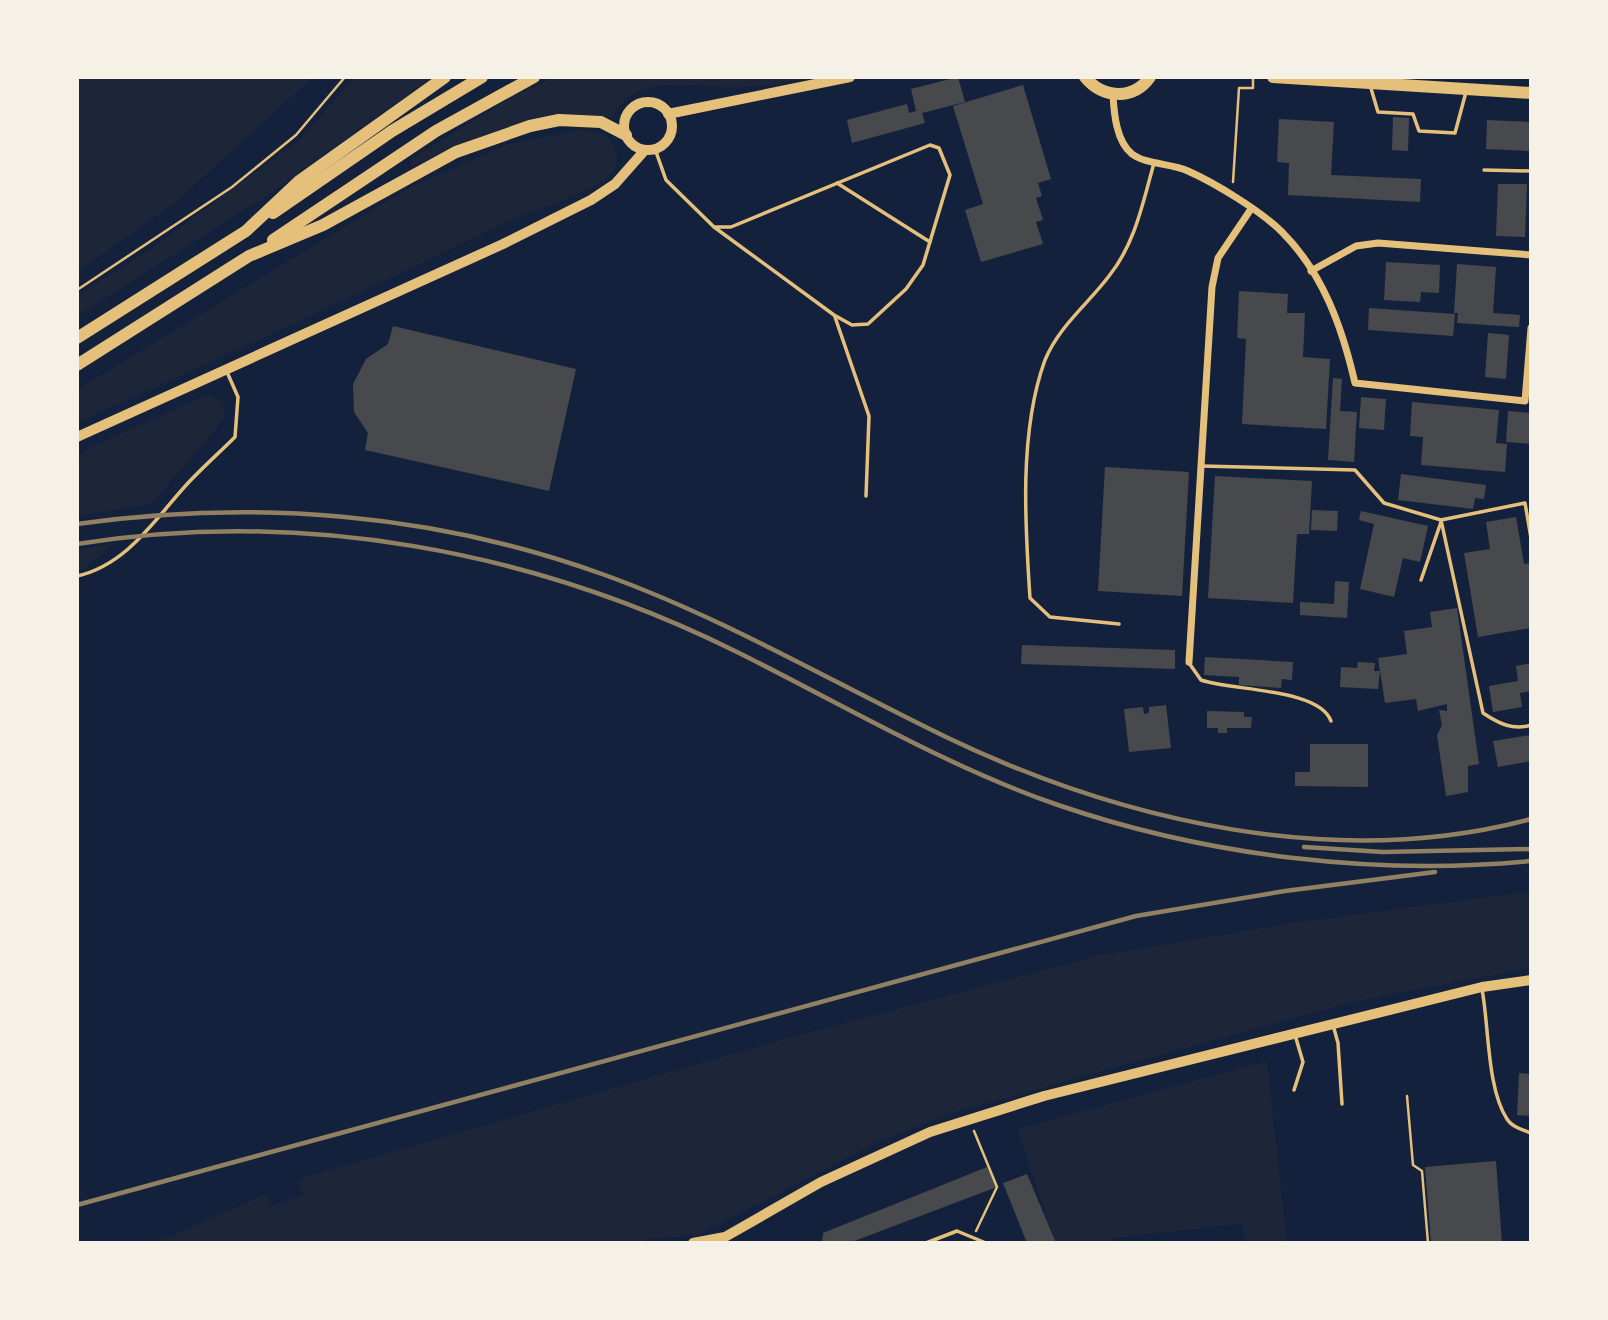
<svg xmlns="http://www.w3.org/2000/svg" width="1608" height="1320" font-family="'DM Sans',sans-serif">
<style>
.green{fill:#1d2539}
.building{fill:#48494c}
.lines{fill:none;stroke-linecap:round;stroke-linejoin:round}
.path{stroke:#e5c07b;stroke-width:2.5}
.service{stroke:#e5c07b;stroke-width:3.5}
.minor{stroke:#e5c07b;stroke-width:7}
.tertiary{stroke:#e5c07b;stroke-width:10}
.secondary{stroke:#e5c07b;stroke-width:10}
.primary{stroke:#e5c07b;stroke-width:12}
.trunk{stroke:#e5c07b;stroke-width:12}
.rail{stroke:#918062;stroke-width:4.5}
</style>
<rect width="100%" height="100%" fill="#14213d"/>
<g class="green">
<polygon points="77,77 313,77 176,202 77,272"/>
<polygon points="354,77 433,77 272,192 77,316 77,295 147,252 302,138"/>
<path d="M555,77H815C792,82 769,86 745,87C700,90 638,68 612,117C542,109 474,136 412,167L410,160L505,101Z"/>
<polygon points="581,129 602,134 611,141 617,156 615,169 604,181 558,203 517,217 311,316 77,423 77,390 367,213 413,186 506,145"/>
<polygon points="209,394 223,402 225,418 151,504 77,516 77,459 91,447"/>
<polygon points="115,543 83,569 77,570 77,550"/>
<polygon points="1531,891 1531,968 1356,1001 958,1111 875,1143 699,1235 647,1239 640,1243 155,1243 267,1194 270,1207 303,1195 298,1179 784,1039 1097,956 1299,922"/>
<polygon points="1267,1061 1287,1243 1245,1243 1242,1224 1112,1238 1112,1243 1056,1243 1017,1129"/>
</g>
<g class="building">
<polygon points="958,77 965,102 922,113 925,123 852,143 847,120 907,104 909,113 916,111 911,89"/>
<polygon points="1023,85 1051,179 1038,183 1042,196 1036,198 1043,220 1036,222 1043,244 981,262 965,210 983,204 953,106"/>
<polygon points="1393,117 1409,118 1408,151 1392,150"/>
<polygon points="1279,119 1334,122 1331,175 1421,179 1420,202 1288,195 1289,163 1277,162"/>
<polygon points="1487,120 1530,122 1529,151 1486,149"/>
<polygon points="1498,184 1527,184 1525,237 1496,236"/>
<polygon points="1386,262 1440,265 1439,293 1421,292 1420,302 1384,300"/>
<polygon points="1457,264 1496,267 1493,313 1520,315 1519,327 1457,323 1458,313 1454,313"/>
<polygon points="1239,291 1288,294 1287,313 1305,313 1303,357 1330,359 1326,429 1242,424 1246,339 1237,338"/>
<polygon points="1369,308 1455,314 1453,336 1368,330"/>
<polygon points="393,326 576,369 549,491 365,450 368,433 354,412 353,384 366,359 388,344"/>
<polygon points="1488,333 1509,335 1506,379 1485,377"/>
<polygon points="1333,378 1342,379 1340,411 1357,412 1354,462 1328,460"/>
<polygon points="1361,397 1386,399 1384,430 1359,428"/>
<polygon points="1412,402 1499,410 1496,443 1507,444 1505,472 1421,465 1423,437 1410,436"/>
<polygon points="1508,411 1531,413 1531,444 1506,442"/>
<polygon points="1105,467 1189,472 1182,596 1098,591"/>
<polygon points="1401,474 1486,485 1484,499 1475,498 1473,509 1398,500"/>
<polygon points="1215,476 1312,481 1309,534 1297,534 1293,603 1208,598"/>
<polygon points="1312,510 1338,511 1337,531 1311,530"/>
<polygon points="1361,511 1428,526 1420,562 1403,558 1394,597 1360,589 1374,524 1359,520"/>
<polygon points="1516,517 1524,564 1531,563 1531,628 1478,637 1464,553 1490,549 1486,522"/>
<polygon points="1335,581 1349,582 1347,618 1300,615 1300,602 1334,604"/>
<polygon points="1457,608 1479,764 1468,766 1468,792 1446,796 1437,735 1442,725 1439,710 1447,711 1447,704 1418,711 1416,699 1385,703 1378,658 1407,654 1404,631 1432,627 1430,612"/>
<polygon points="1022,645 1175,650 1175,669 1021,664"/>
<polygon points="1205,657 1293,662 1292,680 1282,679 1281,688 1239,685 1239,677 1204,675"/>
<polygon points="1358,662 1375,663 1374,671 1380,671 1378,689 1340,687 1341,667 1357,668"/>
<polygon points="1531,663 1531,691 1520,693 1522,707 1493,712 1489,686 1518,681 1516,666"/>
<polygon points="1166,705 1171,748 1129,752 1124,709 1143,707 1144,714 1149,713 1149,707"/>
<polygon points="1207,711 1244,712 1244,717 1252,717 1251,728 1227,728 1227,733 1218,733 1218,728 1207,728"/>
<polygon points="1531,735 1531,761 1498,767 1493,741"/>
<polygon points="1310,744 1368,744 1368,787 1295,786 1295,772 1310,772"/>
<polygon points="1519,1073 1531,1074 1531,1116 1517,1115"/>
<polygon points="1496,1161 1502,1243 1431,1243 1425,1167"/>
<polygon points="987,1167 997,1187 849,1243 822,1243 823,1233"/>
<polygon points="1027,1174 1056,1243 1027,1243 1003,1183"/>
</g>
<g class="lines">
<g class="path">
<polyline points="1233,182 1239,88 1253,88 1253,77"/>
<polyline points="77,290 232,187 296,135 345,77"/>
<polyline points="1407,1096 1413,1165 1422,1171 1428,1243"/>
<polyline points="974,1131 997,1187 976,1231"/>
</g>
<g class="service">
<polyline points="1370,85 1378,112 1413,114 1419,131 1455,133 1466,92"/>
<polyline points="655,149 666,180 714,227 731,227 930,145 939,148 950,175 923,265 906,289 868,324 852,325 834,315 714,227"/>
<polyline points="1484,170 1531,171"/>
<polyline points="837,183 930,242"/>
<polyline points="835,317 869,416 866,496"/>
<polyline points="1202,466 1355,470 1384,503 1441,520 1525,503 1531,538"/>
<path d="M1441,520L1483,713C1498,723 1513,731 1531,725"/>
<path d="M77,576C127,565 155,519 188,483C203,467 220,452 235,437L238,397L227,372"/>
<polyline points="1421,580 1441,522"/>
<path d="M1119,624L1050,617L1030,598C1025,524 1019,431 1045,360C1059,326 1088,304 1109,276C1135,244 1143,202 1154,163"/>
<path d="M1189,663L1201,680C1232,691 1319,688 1331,721"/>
<path d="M1482,989C1489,1026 1487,1089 1507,1119C1512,1127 1523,1130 1531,1133"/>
<polyline points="1333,1025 1338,1043 1342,1104"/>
<polyline points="1294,1090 1303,1062 1295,1035"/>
<polyline points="926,1243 957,1231 986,1243"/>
</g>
<g class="minor">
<path d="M1113,95C1114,113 1116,141 1132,154C1147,165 1171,163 1188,171C1215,183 1261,211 1282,232C1323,273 1342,327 1355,383L1525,401L1531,328"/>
<polyline points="1311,271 1356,246 1378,243 1531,255"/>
<polyline points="1189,662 1212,287 1218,258 1251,209"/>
</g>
<polyline class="tertiary" points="693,1243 725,1237 821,1182 930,1132 1044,1096 1482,987 1531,980"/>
<g class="secondary">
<circle cx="648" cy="126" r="24"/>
<polyline points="668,114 850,77"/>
<polyline points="77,437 503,244 591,200 615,184 645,150"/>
</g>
<g class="primary">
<path d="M1085,77C1102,98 1133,101 1150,77"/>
<polyline points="1273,77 1531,93"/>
</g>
<g class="trunk">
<polyline points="273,213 392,131 482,77"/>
<polyline points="273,240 436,131 534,77"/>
<polyline points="77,338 246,231 298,182 445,77"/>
<polyline points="77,365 249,256 323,225 456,152 530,126 559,120 601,122 626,135"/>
</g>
<g class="rail">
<path d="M77,524C254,499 433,513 602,574C722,617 832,682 946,737C1123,822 1337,871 1531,819"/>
<path d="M77,544C302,508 531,550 735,651C842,704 945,766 1058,805C1207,856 1374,876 1531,861"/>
<polyline points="1304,847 1383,852 1531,849"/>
<polyline points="77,1205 1136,916 1285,891 1435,872"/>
</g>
</g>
<rect width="1608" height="1320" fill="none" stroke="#f6f1e7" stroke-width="158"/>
</svg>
